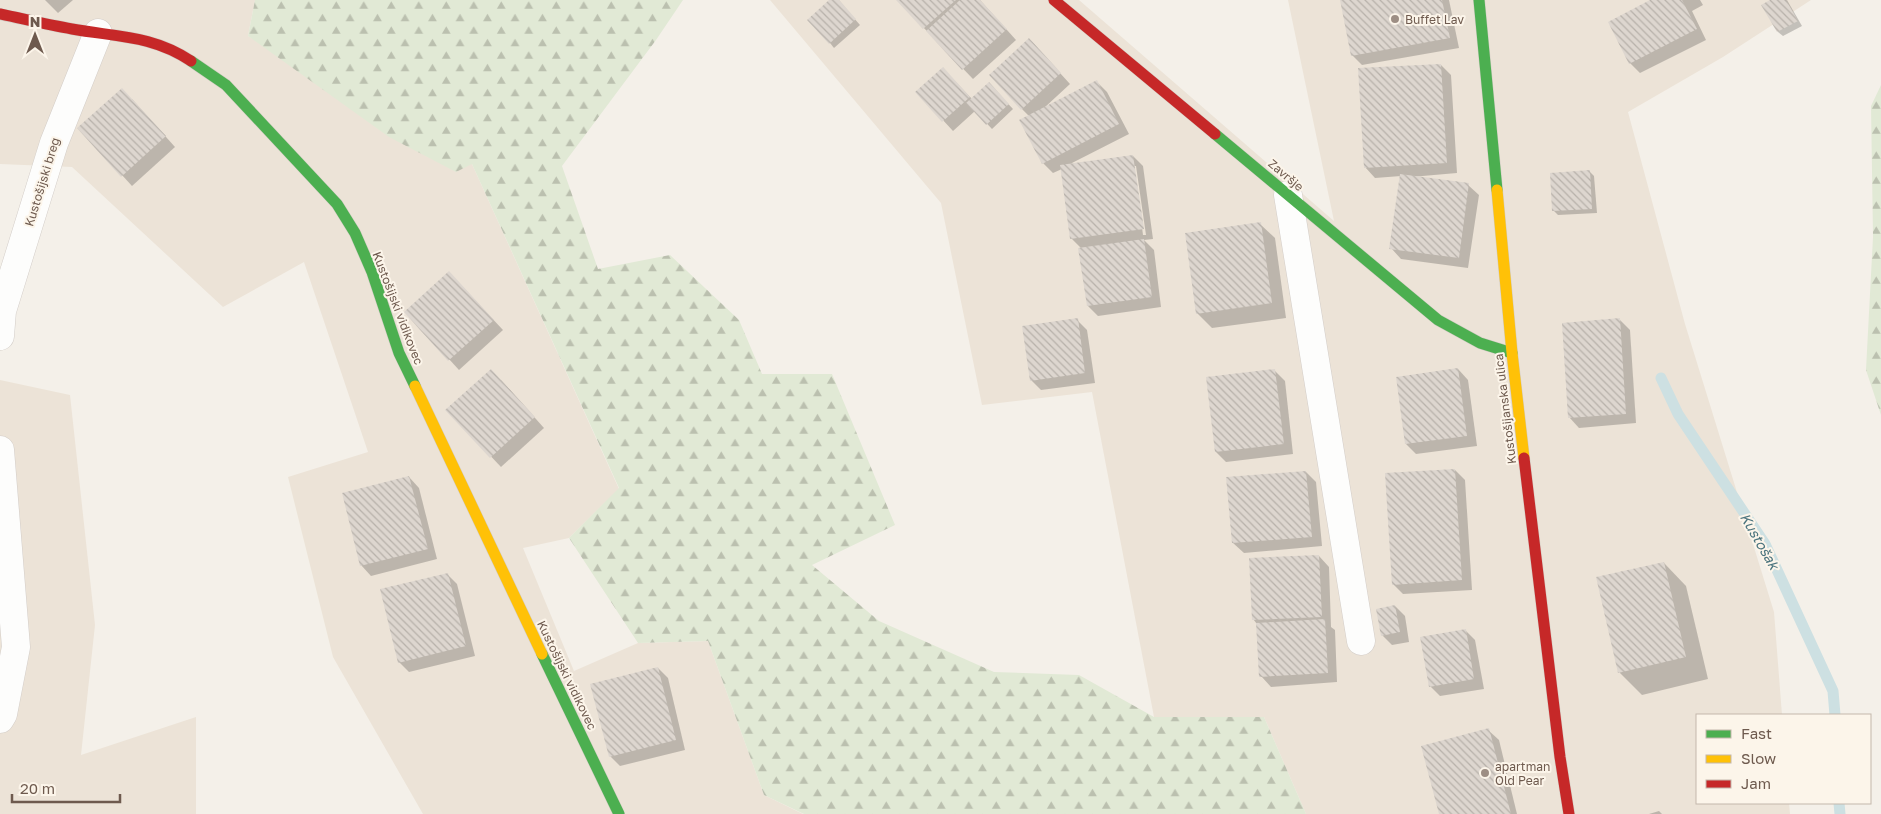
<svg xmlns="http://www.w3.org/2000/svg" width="1881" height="814" font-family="'Golos Text',sans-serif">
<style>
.residential{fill:#ece3d7}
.forest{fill:url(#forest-firs)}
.shadow{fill:#0003;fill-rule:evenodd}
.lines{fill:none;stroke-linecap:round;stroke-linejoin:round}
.stream{stroke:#cde0e2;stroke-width:11}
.building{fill:url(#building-back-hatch)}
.street-casing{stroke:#d3cdc8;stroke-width:29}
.fast-casing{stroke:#d2ccc4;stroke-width:12}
.slow-casing{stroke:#d2ccc4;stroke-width:12}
.jam-casing{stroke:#d2ccc4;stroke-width:12}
.street{stroke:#fdfdfc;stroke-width:28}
.fast{stroke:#4caf50;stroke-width:11}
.slow{stroke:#ffc107;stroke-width:11}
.jam{stroke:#c62828;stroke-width:11}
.poi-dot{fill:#9d8e84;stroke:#fcf5ea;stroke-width:2}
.labels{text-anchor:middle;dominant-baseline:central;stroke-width:4;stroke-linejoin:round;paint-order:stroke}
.poi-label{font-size:12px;fill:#6e5a4e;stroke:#fcf5ea;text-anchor:start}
.street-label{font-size:12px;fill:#6e5a4e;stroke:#fcf5ea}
.water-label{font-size:14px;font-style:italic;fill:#4b747e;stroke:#fcf5ea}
</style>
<defs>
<pattern id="forest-firs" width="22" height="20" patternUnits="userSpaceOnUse" patternTransform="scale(1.25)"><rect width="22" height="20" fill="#e1e9d5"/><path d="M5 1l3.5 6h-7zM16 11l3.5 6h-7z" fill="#bbc0af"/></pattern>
<pattern id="building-back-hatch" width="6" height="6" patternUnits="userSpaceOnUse" patternTransform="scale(1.25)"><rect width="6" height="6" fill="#ddd6cf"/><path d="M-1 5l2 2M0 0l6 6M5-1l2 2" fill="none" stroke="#b7b1aa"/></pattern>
</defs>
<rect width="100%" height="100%" fill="#f4f0e9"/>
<g class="residential">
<polygon points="0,0 255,0 248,36 472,164 619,489 569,538 523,548 574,671 638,643 708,641 764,795 803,814 423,814 333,657 288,477 368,452 304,262 223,307 72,167 0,164"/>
<polygon points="770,0 1079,0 1334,221 1288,0 1811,0 1723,57 1628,112 1685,324 1774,612 1782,715 1697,715 1697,803 1789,803 1790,814 1306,814 1264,717 1154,717 1092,392 982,405 941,203"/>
<polygon points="0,380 70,395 95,625 81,755 196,717 196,814 0,814"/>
</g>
<g class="forest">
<polygon points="255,0 683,0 656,40 562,166 598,269 670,255 739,320 762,374 832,374 895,525 812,565 879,621 994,672 1079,675 1154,717 1264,717 1306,814 804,814 764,795 708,641 638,643 569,538 619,488 472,164 456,172 389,137 248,36"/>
<polygon points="1881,85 1881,415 1866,370 1873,237 1871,106"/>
</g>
<g class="shadow">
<polygon points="45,0 73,0 58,13"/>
<polygon points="831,0 838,0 860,25 834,48 830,43"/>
<polygon points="897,0 980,0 1016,40 973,79"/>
<polygon points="1341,0 1449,0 1459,48 1362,65 1352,55"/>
<polygon points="1652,0 1700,0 1703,5 1692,11 1706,40 1640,73 1630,63"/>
<polygon points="1773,0 1787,0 1802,26 1783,36 1778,32"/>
<path d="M1039,50L1070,84L1044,108L1097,82L1107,92L1129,134L1070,164L1133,156L1143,166L1153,239L1144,240L1154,250L1161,307L1098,316L1088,306L1081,248L1072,239L1062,169L1053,173L1043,163L1029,116L1022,109ZM1134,166H1136L1146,235H1143Z"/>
<polygon points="1441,65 1451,75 1457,173 1411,177 1468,185 1479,195 1468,268 1401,259 1391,248 1401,176 1375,178 1365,167"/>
<polygon points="953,79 972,99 994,89 1013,109 992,129 975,111 953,131 917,92"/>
<polygon points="132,99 175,147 132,186 79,128"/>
<polygon points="1589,171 1594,176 1597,213 1558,215 1553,210"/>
<polygon points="1260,224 1275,238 1286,318 1212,328 1197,313"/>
<polygon points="459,283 503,330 459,370 406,312"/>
<polygon points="1077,320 1087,330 1095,383 1041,390 1031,380"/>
<polygon points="1620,320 1630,330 1636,423 1579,428 1569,417"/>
<polygon points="1458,369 1468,380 1477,446 1416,454 1406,444"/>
<polygon points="1275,371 1285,381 1293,454 1226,462 1216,452"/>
<polygon points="501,380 544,428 501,467 447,410"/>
<polygon points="1455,470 1465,480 1472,590 1403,594 1393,584"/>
<polygon points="1306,472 1316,482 1322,546 1244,553 1233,543"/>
<polygon points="409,477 419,488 437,559 371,576 361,565"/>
<polygon points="1319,556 1329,567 1331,627 1335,630 1337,682 1271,687 1261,676 1257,624 1253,619"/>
<polygon points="1664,563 1686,586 1708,679 1642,695 1619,672"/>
<polygon points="447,574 457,584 475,656 409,672 399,662"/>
<polygon points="1395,606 1405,616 1409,642 1392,645 1382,635"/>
<polygon points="1465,630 1475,640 1484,689 1440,696 1430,686"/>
<polygon points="658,668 668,678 685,750 620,766 610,756"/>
<polygon points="1488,730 1499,740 1517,814 1440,814"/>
<polygon points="1659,811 1662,814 1649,814"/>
</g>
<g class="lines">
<g class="stream">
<polyline points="1661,378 1678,414 1765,544 1833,691 1835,715"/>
<polyline points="1839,803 1840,814"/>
</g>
</g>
<g class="building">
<polygon points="829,0 839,0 856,19 829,44 807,20"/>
<polygon points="896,0 956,0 923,29"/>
<polygon points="960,0 980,0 1007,29 962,70 926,31"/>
<polygon points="1340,0 1442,0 1450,38 1351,56"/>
<polygon points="1650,0 1682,0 1697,29 1629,64 1608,22"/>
<polygon points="1770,0 1786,0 1798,21 1777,32 1761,5"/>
<polygon points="1029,38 1061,73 1021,110 989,75"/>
<polygon points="1441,64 1447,163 1364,168 1358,68"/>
<polygon points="943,67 970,97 942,122 915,92"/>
<polygon points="1097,80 1119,124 1042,164 1019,120"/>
<polygon points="989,82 1009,104 986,125 966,103"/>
<polygon points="122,88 166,136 121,177 77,128"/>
<polygon points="1133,155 1144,229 1070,239 1060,165"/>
<polygon points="1590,170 1592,209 1552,211 1550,173"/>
<polygon points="1400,174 1469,183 1459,258 1389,249"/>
<polygon points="1261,222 1272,303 1196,314 1185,233"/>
<polygon points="1144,239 1152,297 1087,306 1078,248"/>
<polygon points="449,271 494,320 448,361 404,312"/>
<polygon points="1078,318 1085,373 1030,381 1022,326"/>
<polygon points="1620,318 1626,414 1568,418 1562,323"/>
<polygon points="1458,368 1467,436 1405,444 1396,377"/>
<polygon points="491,369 535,417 490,458 445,410"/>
<polygon points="1275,369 1284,444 1215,452 1206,377"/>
<polygon points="1455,469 1462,580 1392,585 1385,473"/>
<polygon points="1306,471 1312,537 1232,543 1226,477"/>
<polygon points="409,476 428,549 360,566 342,493"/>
<polygon points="1319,555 1322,617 1252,620 1249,558"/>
<polygon points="1664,562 1686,657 1618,673 1596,577"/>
<polygon points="448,573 466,646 398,663 380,589"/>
<polygon points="1395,605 1400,632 1381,636 1376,609"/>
<polygon points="1325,619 1328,673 1259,677 1256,623"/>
<polygon points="1466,629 1474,679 1429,687 1420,637"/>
<polygon points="658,667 676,740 609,757 590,684"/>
<polygon points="1489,728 1511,814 1439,814 1421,746"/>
</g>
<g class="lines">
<defs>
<g id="street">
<polyline points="1288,195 1361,641"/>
<polyline points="0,336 2,311 54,143 98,33"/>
<polyline points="0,450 16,647 3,714 0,719"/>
</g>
<g id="fast">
<polyline points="1479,0 1497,190"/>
<polyline points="191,61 226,85 337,204 355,233 372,272 399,353 415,386"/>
<polyline points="1215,134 1438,320 1480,343 1512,353"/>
<polyline points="542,654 619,814"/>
</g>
<g id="slow">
<polyline points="1497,190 1512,353 1524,458"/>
<polyline points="415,386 542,654"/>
</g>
<g id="jam">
<polyline points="1054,0 1215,134"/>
<path d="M0,14C24,19 48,25 72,29C116,37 152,35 191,61"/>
<polyline points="1524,458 1560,757 1569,814"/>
</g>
</defs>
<use href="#street" class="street-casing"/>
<use href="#fast" class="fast-casing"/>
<use href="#slow" class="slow-casing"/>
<use href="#jam" class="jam-casing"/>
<use href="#street" class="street"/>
<use href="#fast" class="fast"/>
<use href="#slow" class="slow"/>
<use href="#jam" class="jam"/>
</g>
<g class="poi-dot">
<circle cx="1395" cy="19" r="5"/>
<circle cx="1485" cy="773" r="5"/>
</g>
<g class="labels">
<g class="poi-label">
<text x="1405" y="19">Buffet Lav</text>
<text x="1495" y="766">apartman<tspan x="1495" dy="14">Old Pear</tspan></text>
</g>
<g class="street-label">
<text transform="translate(1286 175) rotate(40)">Završje</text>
<text transform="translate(42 182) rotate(-73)">Kustošijski breg</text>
<text transform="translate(398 308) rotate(69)">Kustošijski vidikovec</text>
<text transform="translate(1505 409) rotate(-97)">Kustošijanska ulica</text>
<text transform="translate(567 675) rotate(64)">Kustošijski vidikovec</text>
</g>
<g class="water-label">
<text transform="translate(1760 541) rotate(60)">Kustošak</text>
</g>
</g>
<rect x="1696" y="714" width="175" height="90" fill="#fcf5ea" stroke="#c3b7ac"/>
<rect x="1706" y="730" width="25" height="8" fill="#4caf50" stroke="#c3b7ac"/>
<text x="1741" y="739" font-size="15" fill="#6e5a4e">Fast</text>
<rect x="1706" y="755" width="25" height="8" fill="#ffc107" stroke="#c3b7ac"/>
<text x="1741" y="764" font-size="15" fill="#6e5a4e">Slow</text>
<rect x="1706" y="780" width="25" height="8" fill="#c62828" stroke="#c3b7ac"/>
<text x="1741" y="789" font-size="15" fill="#6e5a4e">Jam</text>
<g transform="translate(35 35)" stroke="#fcf5ea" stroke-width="4" paint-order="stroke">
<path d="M0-4L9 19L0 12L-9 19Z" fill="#6e5a4e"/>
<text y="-8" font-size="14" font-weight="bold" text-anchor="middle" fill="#6e5a4e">N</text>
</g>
<path d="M12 794v8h108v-8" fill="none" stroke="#6e5a4e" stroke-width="2.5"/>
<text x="20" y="794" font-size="15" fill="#6e5a4e" stroke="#fcf5ea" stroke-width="4" paint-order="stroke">20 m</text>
</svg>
